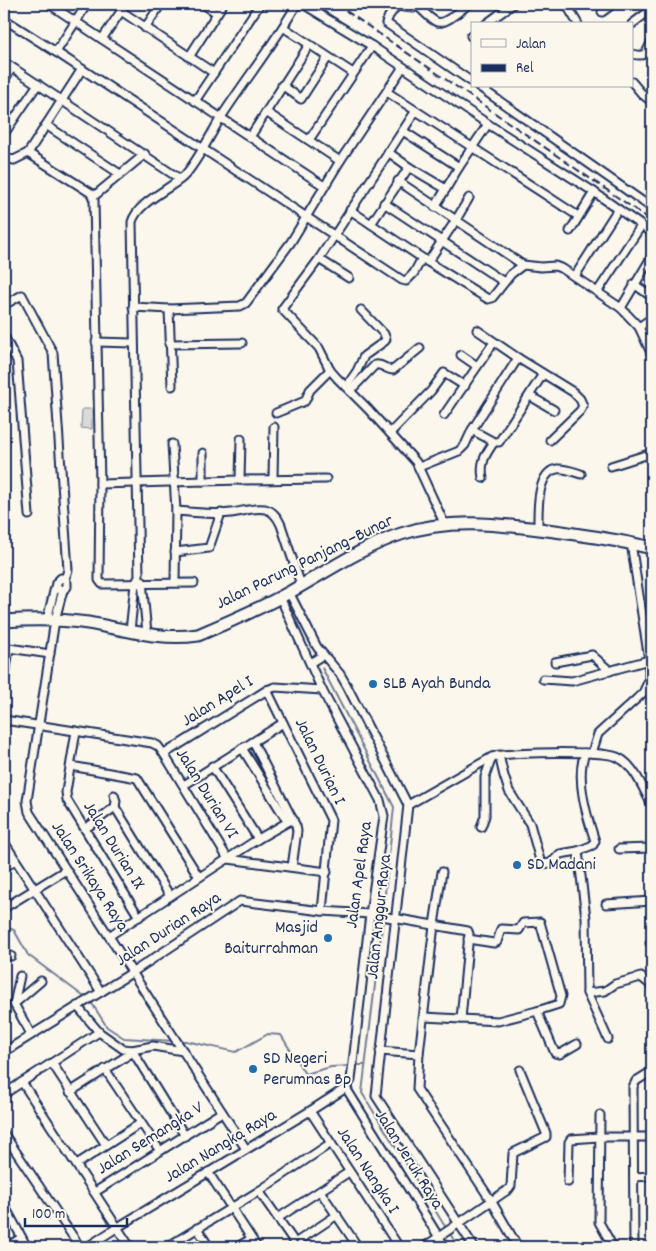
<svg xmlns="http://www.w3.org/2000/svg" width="656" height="1251" font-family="Dekko,sans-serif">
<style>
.green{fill:#dadad7;stroke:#7a849a}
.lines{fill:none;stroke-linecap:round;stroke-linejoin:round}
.stream{stroke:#747e96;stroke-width:2}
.minor-casing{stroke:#1b2f5e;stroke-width:11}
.primary-casing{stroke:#1b2f5e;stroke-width:15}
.minor{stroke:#fbf7ec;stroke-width:7}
.primary{stroke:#fbf7ec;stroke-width:11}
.rail{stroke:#1b2f5e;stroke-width:2;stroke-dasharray:8 4;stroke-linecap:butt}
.poi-dot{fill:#1f6fb2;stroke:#fbf7ec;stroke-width:2}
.labels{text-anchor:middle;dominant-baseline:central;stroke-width:4;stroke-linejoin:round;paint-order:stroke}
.street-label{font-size:18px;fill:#1b2f5e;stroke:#fbf7ec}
.poi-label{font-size:18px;fill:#1b2f5e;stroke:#fbf7ec;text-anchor:start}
</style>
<rect width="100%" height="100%" fill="#fbf7ec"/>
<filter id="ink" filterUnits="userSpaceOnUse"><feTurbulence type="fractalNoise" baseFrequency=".02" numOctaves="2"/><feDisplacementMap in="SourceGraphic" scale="10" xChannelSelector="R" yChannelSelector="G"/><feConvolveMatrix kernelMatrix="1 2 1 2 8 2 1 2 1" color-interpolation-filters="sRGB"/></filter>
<g filter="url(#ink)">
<g class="green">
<polygon points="82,409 92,409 92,429 81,428"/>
<polygon points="253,742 293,819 287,821 242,748"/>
</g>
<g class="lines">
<g class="stream">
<polyline points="322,668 394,807 383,913"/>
<polyline points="383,918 362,1093 446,1228"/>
<polyline points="4,927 14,930 28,955 87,999"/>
<polyline points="91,1002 107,1027 124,1038 174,1041"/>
<polyline points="179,1041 186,1041 236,1052 268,1034 281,1035 305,1074 331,1067 350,1066"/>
<polyline points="355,1065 365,1065"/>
<polyline points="449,1232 458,1247"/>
</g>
<defs>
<g id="minor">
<polyline points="49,4 324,186"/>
<polyline points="203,4 217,13"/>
<polyline points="303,4 372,46 488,124 594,192 652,233"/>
<polyline points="395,4 396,6 413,8 421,4"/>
<polyline points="398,4 389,16 386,23 472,82"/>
<polyline points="566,4 578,24"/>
<path d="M418,6C423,11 431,20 437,22C445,25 462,9 469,4"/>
<polyline points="121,11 214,73"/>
<polyline points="602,12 613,4"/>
<polyline points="4,19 56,52 402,280 406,281 414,273 422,258"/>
<polyline points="486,24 513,4"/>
<polyline points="632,24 652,9"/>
<polyline points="283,27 353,73"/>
<polyline points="145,28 161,4"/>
<polyline points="471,36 472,35"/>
<polyline points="102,39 126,4"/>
<polyline points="56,52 87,4"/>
<path d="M632,54C649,58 645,51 652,42"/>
<polyline points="189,57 223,4"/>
<polyline points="4,62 180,179"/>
<polyline points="4,80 12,68"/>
<polyline points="632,82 642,94 652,102"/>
<polyline points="282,85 301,99 328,57"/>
<polyline points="478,86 652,208"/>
<polyline points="387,92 578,216"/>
<polyline points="195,101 260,4"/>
<polyline points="266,112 340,161"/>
<polyline points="415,112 319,259 282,309 319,348 330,370 337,378 368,409 416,462 445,525"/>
<polyline points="46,125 120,174"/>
<polyline points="403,131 459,167"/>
<polyline points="4,134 38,84"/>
<polyline points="250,137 309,45"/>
<polyline points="309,140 372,46"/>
<polyline points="388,152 409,167 446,189"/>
<polyline points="28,153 91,193 94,200 100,484 99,580 102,584 194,583"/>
<polyline points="4,158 14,160 28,153 82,69"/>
<polyline points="398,181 523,265"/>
<polyline points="93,197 145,154"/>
<polyline points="384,203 504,282"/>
<polyline points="435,207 459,167 488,124"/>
<polyline points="350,210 428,262 488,299 492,298 511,274 523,265 541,267 555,266 563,269 621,308 639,327 652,355"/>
<polyline points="371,224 409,167"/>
<polyline points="570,231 594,192"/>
<polyline points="319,259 349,278"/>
<polyline points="428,262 456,220 469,198"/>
<polyline points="575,276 618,209"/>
<polyline points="634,284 652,297"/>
<polyline points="598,291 641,226"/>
<polyline points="4,305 22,295 53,353 68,570 65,579"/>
<polyline points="133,307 169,309 240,306 246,303 291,242 340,161 403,67"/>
<polyline points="621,308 652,256"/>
<polyline points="169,309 172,386"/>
<polyline points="639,327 652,318"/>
<polyline points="477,330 518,358 573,392 580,399 583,406 580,411 550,440"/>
<polyline points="4,336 17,361 29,515"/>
<polyline points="96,342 133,343"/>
<polyline points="169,344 242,343"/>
<polyline points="461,355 477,366"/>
<polyline points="346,387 357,371 364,356 385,341 386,339 384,334 361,310"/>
<path d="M350,391L375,365C382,363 386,370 393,370L420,348"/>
<polyline points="530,396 554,410"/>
<polyline points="276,413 305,401 310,390 330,370"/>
<polyline points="444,415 494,342"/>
<polyline points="472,430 494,442 499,442 543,374"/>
<polyline points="390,433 431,391 444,373 465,386"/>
<polyline points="172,444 176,511 175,582"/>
<polyline points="611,466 652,453"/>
<polyline points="419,467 459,451 465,445 472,430 518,358"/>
<path d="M483,478C480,463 485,455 494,442"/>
<polyline points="273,479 274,427"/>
<polyline points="240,480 241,439"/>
<polyline points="203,481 203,453"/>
<polyline points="100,484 240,480 326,479"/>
<path d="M176,511C194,512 213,515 231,513C241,512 254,507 265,509C274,511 278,518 281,525L301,585"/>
<path d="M538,529C538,513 536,472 557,469C565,468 574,472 581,474"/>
<polyline points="175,552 209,548 221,513"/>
<polyline points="142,581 147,633"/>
<polyline points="63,590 55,620 27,801 29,812 246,1149"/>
<polyline points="289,592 317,647 340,674 347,686 408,805 376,1096 474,1247"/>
<polyline points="47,620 56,583 61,578 65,579 67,583 67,587 63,590 59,589 57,586"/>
<path d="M130,631L135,584L139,577L132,222C137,203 168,190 183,177C195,166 211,134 220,119C245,80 274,44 297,4"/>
<polyline points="555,662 592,655 610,671"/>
<polyline points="310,663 323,655"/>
<polyline points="543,679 572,681 649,660"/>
<polyline points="4,684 9,648 50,654"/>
<polyline points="267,690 331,820 322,911"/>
<polyline points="4,720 152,743 158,746 164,754 228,859 327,872"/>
<polyline points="76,731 66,792 67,800 139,917"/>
<polyline points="253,742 296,826 297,831 292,867"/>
<polyline points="242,748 287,821"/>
<path d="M585,753C575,778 587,817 595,841L593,845L578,851L586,918L587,993L608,1039"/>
<polyline points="592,753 598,734 643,693 649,680 649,660 631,543"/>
<polyline points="164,754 267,690 275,687 322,690"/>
<polyline points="499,755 504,776 509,791 530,824 541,864 551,863 560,854 578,851"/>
<polyline points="71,766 137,778 199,877"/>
<polyline points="212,766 258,839"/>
<polyline points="184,785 283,723"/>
<path d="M408,805L492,757C509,752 606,750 619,758C635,766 644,791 652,805"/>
<polyline points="115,807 170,896"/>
<polyline points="481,827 485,816 485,777 492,757"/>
<polyline points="85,829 115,807 116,801 114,795"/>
<polyline points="4,842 101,992"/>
<polyline points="619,849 652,848"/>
<polyline points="4,868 15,860"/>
<polyline points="442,872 434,925 419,1054 417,1089 492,1202 518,1247"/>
<polyline points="606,904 652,901"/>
<polyline points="4,908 66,870"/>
<polyline points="109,936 258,839 293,819"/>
<polyline points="468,939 494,943 497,942 501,929 519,930 523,923 540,922 561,996 559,1004 537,1011"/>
<polyline points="650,943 652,942"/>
<polyline points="4,954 11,956"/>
<polyline points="587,993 605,991 615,984 641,977 652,986"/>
<polyline points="14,1004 20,976"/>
<polyline points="77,1006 99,1032 123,1049 132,1050 153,1046 183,1051"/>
<polyline points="424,1017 498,1021 537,1011 555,1053 560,1054 577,1044"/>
<polyline points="31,1034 14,1004 41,981"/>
<polyline points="132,1050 185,1136"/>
<polyline points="380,1051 419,1054"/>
<polyline points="4,1052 133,972 240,901 322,911 370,914 468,931 469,934 461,1019"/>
<polyline points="52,1063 106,1145"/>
<polyline points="105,1069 160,1151"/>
<polyline points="22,1082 130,1247"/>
<polyline points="346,1088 445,1247"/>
<polyline points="70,1092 133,1052"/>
<polyline points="4,1094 99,1032"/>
<polyline points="310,1111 399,1247"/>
<polyline points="600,1115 599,1222 613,1247"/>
<polyline points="4,1134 80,1247"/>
<polyline points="77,1164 141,1123"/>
<polyline points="208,1172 257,1247"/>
<polyline points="634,1177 652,1176"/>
<polyline points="568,1182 569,1142 571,1139 599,1137 652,1137"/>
<polyline points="259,1191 295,1243 337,1215"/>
<polyline points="320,1191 358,1247"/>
<polyline points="95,1192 222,1112"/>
<polyline points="4,1205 27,1247"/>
<polyline points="278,1218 349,1172"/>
<polyline points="197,1228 209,1247"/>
<polyline points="7,1247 21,1238"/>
<polyline points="87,1247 118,1227 310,1111 346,1088 351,1080 370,914 384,816 380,800 322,690 280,597"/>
<polyline points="167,1247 259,1191 331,1143"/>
<polyline points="237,1247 251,1239"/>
<polyline points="424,1247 509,1189 511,1186 513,1153 546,1137 546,1133 520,1070"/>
<polyline points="634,1247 633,1087 636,1081 652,1071"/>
</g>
<path id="primary" d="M4,621C32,619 60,619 88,623C124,629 161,641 198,635C229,622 261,608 290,592C326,572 362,547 401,534C451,517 504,525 555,531C588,536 620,540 652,548"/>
</defs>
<use href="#minor" class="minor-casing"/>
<use href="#primary" class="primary-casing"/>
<use href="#minor" class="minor"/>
<use href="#primary" class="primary"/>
<polyline class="rail" points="336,4 652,221"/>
</g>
</g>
<g class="poi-dot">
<circle cx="373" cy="684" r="5"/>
<circle cx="517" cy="865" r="5"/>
<circle cx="328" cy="938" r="5"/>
<circle cx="253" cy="1069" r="5"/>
</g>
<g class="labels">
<g class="street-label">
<text transform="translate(305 563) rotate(-26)">Jalan Parung Panjang–Bunar</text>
<text transform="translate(218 702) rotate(-32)">Jalan Apel I</text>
<text transform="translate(319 762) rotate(64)">Jalan Durian I</text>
<text transform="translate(206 794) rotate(58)">Jalan Durian VI</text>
<text transform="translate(113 846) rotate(58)">Jalan Durian IX</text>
<text transform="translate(360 875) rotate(-82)">Jalan Apel Raya</text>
<text transform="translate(89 877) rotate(57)">Jalan Srikaya Raya</text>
<text transform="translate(380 917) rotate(-84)">Jalan Anggur Raya</text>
<text transform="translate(169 930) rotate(-33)">Jalan Durian Raya</text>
<text transform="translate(151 1139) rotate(-32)">Jalan Semangka V</text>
<text transform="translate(221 1147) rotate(-31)">Jalan Nangka Raya</text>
<text transform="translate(408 1160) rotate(58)">Jalan Jeruk Raya</text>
<text transform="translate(367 1171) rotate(57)">Jalan Nangka I</text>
</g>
<g class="poi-label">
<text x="383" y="684">SLB Ayah Bunda</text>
<text x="527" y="865">SD Madani</text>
<text x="318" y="928" text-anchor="end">Masjid<tspan x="318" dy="21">Baiturrahman</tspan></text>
<text x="263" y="1059">SD Negeri<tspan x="263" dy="21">Perumnas Bp</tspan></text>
</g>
</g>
<rect width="656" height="1251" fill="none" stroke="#fbf7ec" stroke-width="20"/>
<rect x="10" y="10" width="636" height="1231" fill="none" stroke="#1b2f5e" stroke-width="2" filter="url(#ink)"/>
<rect x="471" y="22" width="162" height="65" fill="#fbf7ec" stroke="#a1a7b3"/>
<rect x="481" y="39" width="25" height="8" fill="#fbf7ec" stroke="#a1a7b3"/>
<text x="516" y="48" font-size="15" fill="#1b2f5e">Jalan</text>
<rect x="481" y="64" width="25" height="8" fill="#1b2f5e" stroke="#a1a7b3"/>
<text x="516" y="72" font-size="15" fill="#1b2f5e">Rel</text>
<path d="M25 1218v8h102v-8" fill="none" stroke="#1b2f5e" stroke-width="2.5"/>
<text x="32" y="1218" font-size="15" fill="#1b2f5e" stroke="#fbf7ec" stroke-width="4" paint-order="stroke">100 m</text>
</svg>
